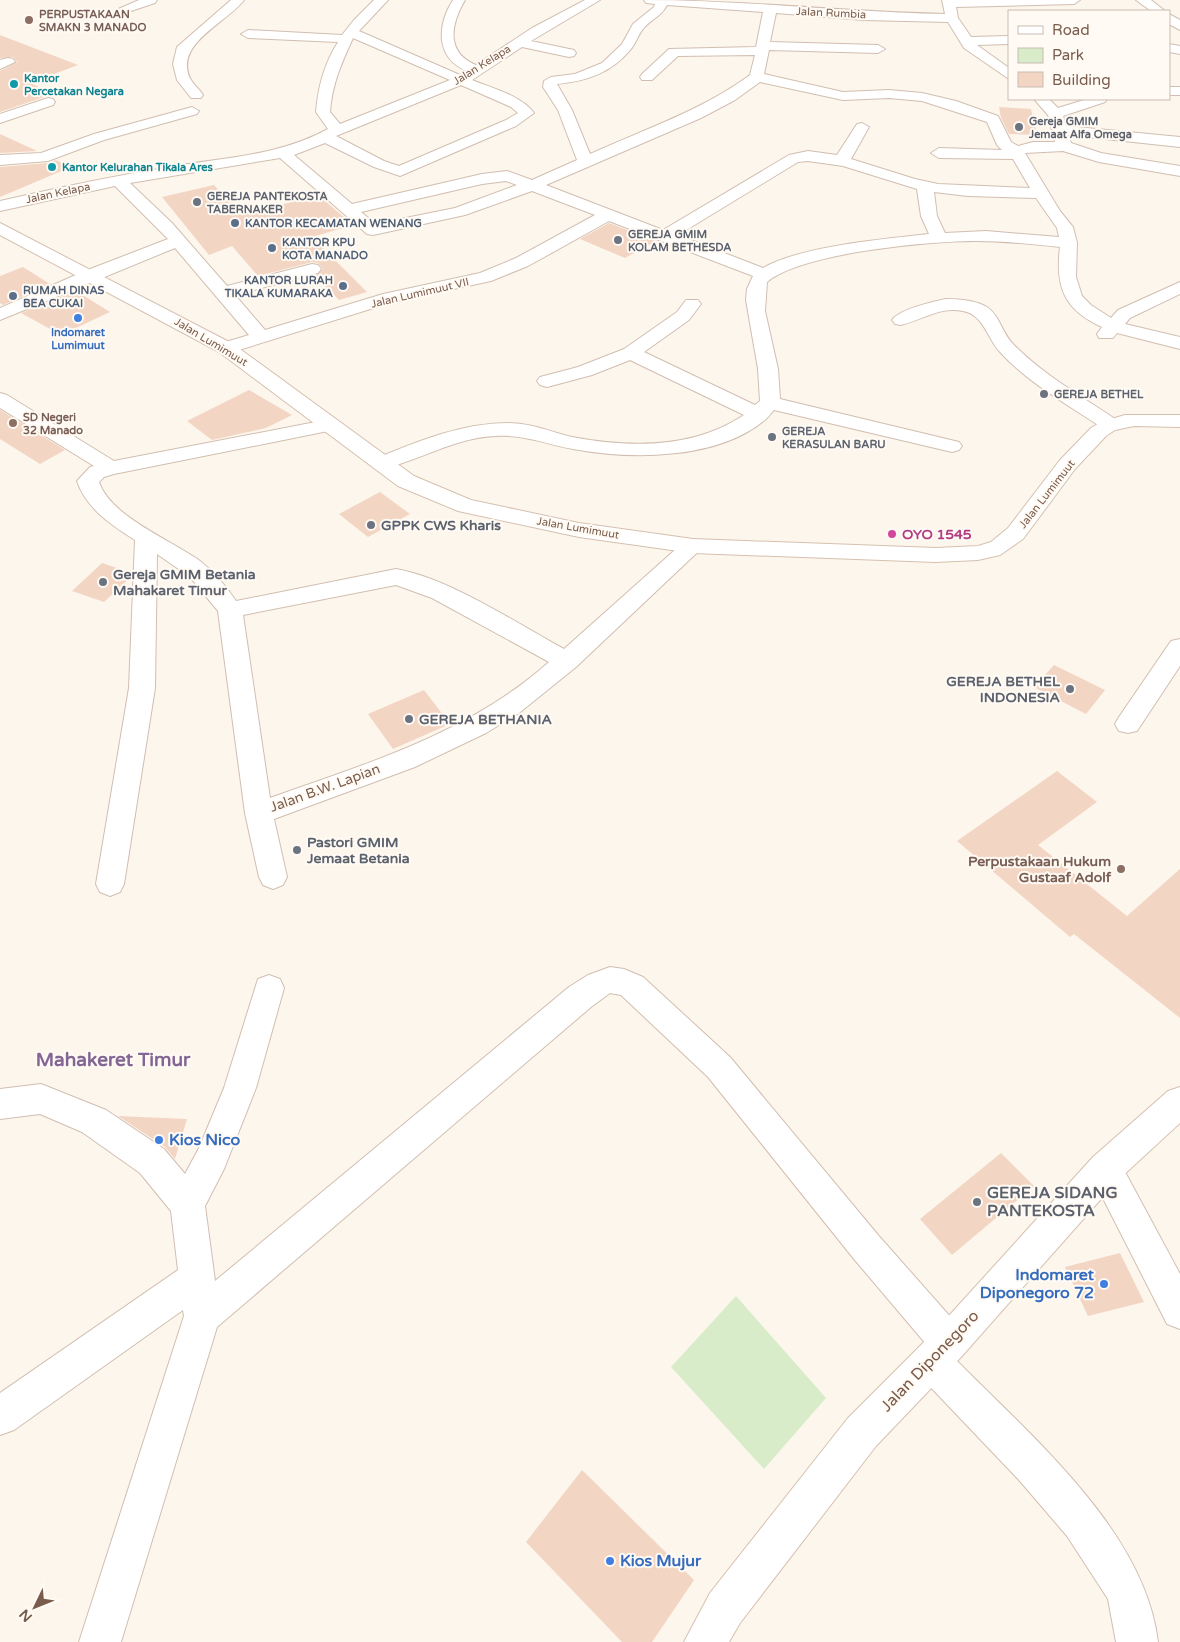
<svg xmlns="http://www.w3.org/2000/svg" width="1180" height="1642" font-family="'Varela Round',sans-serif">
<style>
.green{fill:#d8ecc9}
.building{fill:#f3d5c3}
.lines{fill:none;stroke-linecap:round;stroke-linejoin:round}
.street-casing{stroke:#d1beb0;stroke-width:2}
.secondary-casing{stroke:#d6c0b0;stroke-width:2}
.street{fill:#fff;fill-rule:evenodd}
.secondary{fill:#fff;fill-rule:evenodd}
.education-dot{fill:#8d6e63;stroke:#fffaf3;stroke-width:2}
.culture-dot{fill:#0f9aa8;stroke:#fffaf3;stroke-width:2}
.worship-dot{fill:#6b7280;stroke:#fffaf3;stroke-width:2}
.service-dot{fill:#5c6f8a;stroke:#fffaf3;stroke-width:2}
.shop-dot{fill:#3f7fe0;stroke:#fffaf3;stroke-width:2}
.hotel-dot{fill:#d1479c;stroke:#fffaf3;stroke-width:2}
.labels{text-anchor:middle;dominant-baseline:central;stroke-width:4;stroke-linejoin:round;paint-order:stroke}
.far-street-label{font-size:11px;fill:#7a5c4d;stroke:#fffaf3}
.far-education-label{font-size:11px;font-weight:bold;fill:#785e54;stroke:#fffaf3;text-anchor:start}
.far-culture-label{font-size:11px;font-weight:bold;fill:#0d838f;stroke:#fffaf3;text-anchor:start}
.far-worship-label{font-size:11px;font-weight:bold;fill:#5b616d;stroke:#fffaf3;text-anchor:start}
.far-service-label{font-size:11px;font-weight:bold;fill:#4e5e75;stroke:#fffaf3;text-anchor:start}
.far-shop-label{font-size:11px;font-weight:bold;fill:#366cbe;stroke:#fffaf3}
.worship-label{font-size:14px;font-weight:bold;fill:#5b616d;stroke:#fffaf3;text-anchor:start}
.hotel-label{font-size:14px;font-weight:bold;fill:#b23c85;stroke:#fffaf3;text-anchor:start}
.street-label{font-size:14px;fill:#7a5c4d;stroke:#fffaf3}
.education-label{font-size:14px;font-weight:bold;fill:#785e54;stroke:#fffaf3;text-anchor:end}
.near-shop-label{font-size:16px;font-weight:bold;fill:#366cbe;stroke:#fffaf3;text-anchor:start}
.near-worship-label{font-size:16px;font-weight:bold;fill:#5b616d;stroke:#fffaf3;text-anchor:start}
.near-street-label{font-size:16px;fill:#7a5c4d;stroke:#fffaf3}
.district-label{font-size:19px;font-weight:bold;fill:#846695;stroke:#fffaf3}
</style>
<rect width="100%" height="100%" fill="#fdf6ec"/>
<polygon class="green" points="736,1296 826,1398 764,1469 671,1367"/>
<g class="building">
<polygon points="0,35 78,65 30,83 58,95 47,96 0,112 0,71 17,62 13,57 0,58"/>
<polygon points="999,107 1031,109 1037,135 1009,134 1001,118"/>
<polygon points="0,134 37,151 0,153"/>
<polygon points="56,160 71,167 0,197 0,167 48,163"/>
<polygon points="214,185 237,211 242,210 246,214 318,195 353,225 312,237 367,292 339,300 315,276 323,269 318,263 312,262 258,276 232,246 209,255 162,197"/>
<polygon points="609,223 656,241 625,258 580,239"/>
<polygon points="23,267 50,284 3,305 0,303 0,276"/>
<polygon points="76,291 110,312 61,335 21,313"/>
<polygon points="249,390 292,415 266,428 212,440 187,421"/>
<polygon points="0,410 65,450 40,464 0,439"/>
<polygon points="380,492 410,514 368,537 339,514"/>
<polygon points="102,563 132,573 132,576 104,602 72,591"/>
<polygon points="1054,665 1105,690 1086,714 1034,687"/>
<polygon points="424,690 450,724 393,749 368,714"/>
<polygon points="1057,771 1097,802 1038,845 1127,916 1180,869 1180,1018 1074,934 1070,937 957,841"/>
<polygon points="118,1116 187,1119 175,1159 165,1147"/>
<polygon points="1001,1153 1034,1186 952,1255 920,1219"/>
<polygon points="1120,1253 1144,1302 1088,1316 1065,1267"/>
<polygon points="582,1470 694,1580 652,1642 622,1642 526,1542"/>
</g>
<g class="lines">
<defs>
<g id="street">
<polygon points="139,0 157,0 155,3 122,14 116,10"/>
<path d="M231,0H244C227,23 172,44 191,80C194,85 200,90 203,95L201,98H191L177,80L173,64L177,47Z"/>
<path d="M374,0H388L359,31L460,75L467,71C435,58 437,25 453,0H465C451,24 445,52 476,65L532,28L585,0H600L531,41L574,50L576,53L574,56L569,57L522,47L472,80C491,88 521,95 534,113L516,126L400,176L374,167L325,143L294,155L352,204L482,174L507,171L532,180L577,160L558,110L543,87L544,81L551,77L575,74L602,63L622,44L633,24L654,7L655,4L646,3L644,0C744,0 844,12 945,14L942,0H1080L1074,4L956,7L958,18L971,37L1009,36V44L977,45L1009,68V79L964,48L948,22L864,20L776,13L770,42L878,45L885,49L878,53L769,50L764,74L843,92L889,90L922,93L956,101L998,116L1011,142L1018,146L1033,142H1055L1048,115L1034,99H1049L1058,108L1087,99H1107L1105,102L1063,116L1066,126L1180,137V147L1068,135L1071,143L1101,153L1180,166V176L1099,162L1063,151L1025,153L1060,211L1073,227L1077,243L1076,277L1082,296L1091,305L1111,318L1118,310L1180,282V294L1130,318L1125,324L1180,337V349L1117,333L1113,338H1099L1097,334L1102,327C1064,310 1055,287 1060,247C1032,244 1004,241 976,241C929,241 801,253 767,282L765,311L778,369L780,399L959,442L962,446L959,450L952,452L774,410C771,413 770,415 767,418C720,460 632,460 573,449C546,444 523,434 495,436C454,438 421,460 382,469L375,467L372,463L375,459C418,441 462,423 509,423C531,423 551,432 572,437C630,448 693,449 744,415L630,360L592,375L547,387L540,385L537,381L540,377L578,367L624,349L677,312L686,300H698L701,304L689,320L644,352L755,405L760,401L758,369L746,300L747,289L753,276L609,221L528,266L491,281L393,302L226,354L219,352L217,348L219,344L249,335L175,248L0,320V308L85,271L168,239L115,186L0,211V201C57,188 113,176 171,167C225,157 279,156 328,129L316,112C318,87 324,64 338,42L248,38L241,34L248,30L342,35L354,20ZM667,5L763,12L756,47L669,49L642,74L640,77L642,80H652L678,56L755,55L750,75C701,111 645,129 590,154L572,110L557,84C587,81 611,73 631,49C636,43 638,35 643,29C650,20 662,16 667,5ZM353,38L450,80L340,124L330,112C332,84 342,62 353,38ZM760,82L843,100L889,98L922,101L987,122L997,145L1002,150L939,148L931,153L939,158L1013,159L1030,188L938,184L915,179L851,159L869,127L862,123L857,124L837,155L808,151L789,155L663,230L546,185L701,118L735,100ZM461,85L511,107L518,113L506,120L399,166L384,161L336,136ZM280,158L367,234L373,235L465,215L532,191L595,215L516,258L480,273L383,294L265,330L235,295L318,273L321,269L318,265L312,264L227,286L172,223L130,183ZM808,161L843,166L917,189L921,216L929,234C884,239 801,246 763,268L678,235L798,162ZM506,181L517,185L455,208L376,224L361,212L482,184ZM934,192L968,196L1036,198L1057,228L1059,237L986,231L945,233L937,216Z"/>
<polygon points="1136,0 1151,0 1165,11 1151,11"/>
<polygon points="1169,14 1180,20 1180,30 1169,24"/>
<polygon points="1169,44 1180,46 1180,54 1169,52"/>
<polygon points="8,58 13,59 15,62 0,69 0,60"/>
<rect x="1169" y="87" width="11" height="8"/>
<polygon points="48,98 53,99 55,102 53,105 0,123 0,114"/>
<polygon points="192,107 199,111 197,114 104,140 48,161 0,165 0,155 41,153 94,134"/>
<path d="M946,299C959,299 975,300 987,307C1000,316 1002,333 1013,344C1043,375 1083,397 1118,421L1121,425L1118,429L1111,431L1104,429C1069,405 1029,384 1000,352C987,338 984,315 963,311C940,306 922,320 901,325L895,324L892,320C900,309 932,302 946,299Z"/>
<path d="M0,393L7,395L114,461L331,419L338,421L341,425L338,429L114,474L104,477L99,482C111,517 171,540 200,561C214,572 226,586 236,601L396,569C449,578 516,623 564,649L685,541L693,539L701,541L704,546L576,667L519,713L486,733L415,767L274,819L287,877L283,885L273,889L263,885L259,877L245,813L218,611L190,577L157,554L155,688L124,884L120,892L110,896L100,892L96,884L129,688L135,540C111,525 86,508 77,481L90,467L94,466L0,408ZM396,585L432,598L549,662C470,733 368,763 270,798L243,615Z"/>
<polygon points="1180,639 1180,666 1137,731 1128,733 1119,731 1115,724 1119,717 1171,641"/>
<path d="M610,967L624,969L643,977L730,1057L878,1235L962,1330L968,1343L962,1356L955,1359C1030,1435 1145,1531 1158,1642H1116L1108,1599L1067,1536L1019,1480L918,1374L912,1361L918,1348L926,1344L854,1259L708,1077L621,995L610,993L591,1007L217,1327L121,1642H79L184,1316L183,1310L14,1430L0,1435V1393L178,1270L171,1211L140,1173L82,1132L40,1114L0,1119V1089L41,1084L106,1110L164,1149L185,1174L199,1148L224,1088L258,979L269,975L280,979L284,988L256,1088L224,1169L205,1206L215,1281L569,987L588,975Z"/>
<polygon points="1105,1153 1117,1157 1180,1274 1180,1329 1167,1324 1088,1169 1093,1157"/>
</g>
<g id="secondary">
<polygon points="0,223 233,344 414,476 471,500 579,523 693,539 936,548 978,546 991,542 1008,528 1060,460 1091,428 1101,422 1125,415 1180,415 1180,427 1134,426 1115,430 1106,436 1075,469 1023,539 1000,555 978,560 936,562 693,553 579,537 458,511 398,486 219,352 0,235"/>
<polygon points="1180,1087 1180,1123 1117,1181 962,1356 876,1446 740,1623 729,1642 684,1642 710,1593 848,1418 936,1330 1093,1157 1168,1091"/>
</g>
</defs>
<use href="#street" class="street-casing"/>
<use href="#secondary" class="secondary-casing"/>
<use href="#street" class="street"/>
<use href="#secondary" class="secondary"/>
</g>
<g class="education-dot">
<circle cx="29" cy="20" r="5"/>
<circle cx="13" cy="423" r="5"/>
<circle cx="1121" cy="869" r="5"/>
</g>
<g class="culture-dot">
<circle cx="14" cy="84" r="5"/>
<circle cx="52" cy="167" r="5"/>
</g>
<g class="worship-dot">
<circle cx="1019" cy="127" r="5"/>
<circle cx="197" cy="202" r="5"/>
<circle cx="618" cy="240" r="5"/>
<circle cx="1044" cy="394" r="5"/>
<circle cx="772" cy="437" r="5"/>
<circle cx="371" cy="525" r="5"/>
<circle cx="103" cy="582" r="5"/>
<circle cx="1070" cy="689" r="5"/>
<circle cx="409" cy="719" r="5"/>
<circle cx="297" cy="850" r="5"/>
<circle cx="977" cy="1202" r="5"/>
</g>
<g class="service-dot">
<circle cx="235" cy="223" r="5"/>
<circle cx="272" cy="248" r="5"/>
<circle cx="343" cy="286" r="5"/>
<circle cx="13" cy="296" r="5"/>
</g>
<g class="shop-dot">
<circle cx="78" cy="318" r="5"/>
<circle cx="159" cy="1140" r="5"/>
<circle cx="1104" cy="1284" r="5"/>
<circle cx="610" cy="1561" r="5"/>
</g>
<circle class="hotel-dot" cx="892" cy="534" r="5"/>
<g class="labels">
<g class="far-street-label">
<text transform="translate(831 13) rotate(3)">Jalan Rumbia</text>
<text transform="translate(482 65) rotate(-32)">Jalan Kelapa</text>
<text transform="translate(58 193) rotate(-12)">Jalan Kelapa</text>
<text transform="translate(420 293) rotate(-13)">Jalan Lumimuut VII</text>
<text transform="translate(211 342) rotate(31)">Jalan Lumimuut</text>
<text transform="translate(1047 494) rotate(-52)">Jalan Lumimuut</text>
<text transform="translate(578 528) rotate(10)">Jalan Lumimuut</text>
</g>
<g class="far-education-label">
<text x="39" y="14">PERPUSTAKAAN<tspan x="39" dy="13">SMAKN 3 MANADO</tspan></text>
<text x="23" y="417">SD Negeri<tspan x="23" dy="13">32 Manado</tspan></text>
</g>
<g class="far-culture-label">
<text x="24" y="78">Kantor<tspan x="24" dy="13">Percetakan Negara</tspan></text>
<text x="62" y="167">Kantor Kelurahan Tikala Ares</text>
</g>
<g class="far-worship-label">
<text x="1029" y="121">Gereja GMIM<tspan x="1029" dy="13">Jemaat Alfa Omega</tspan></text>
<text x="207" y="196">GEREJA PANTEKOSTA<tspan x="207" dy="13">TABERNAKER</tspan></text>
<text x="628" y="234">GEREJA GMIM<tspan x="628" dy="13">KOLAM BETHESDA</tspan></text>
<text x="1054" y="394">GEREJA BETHEL</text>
<text x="782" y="431">GEREJA<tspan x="782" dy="13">KERASULAN BARU</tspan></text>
</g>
<g class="far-service-label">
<text x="245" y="223">KANTOR KECAMATAN WENANG</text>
<text x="282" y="242">KANTOR KPU<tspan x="282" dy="13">KOTA MANADO</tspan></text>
<text x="333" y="280" text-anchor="end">KANTOR LURAH<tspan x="333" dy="13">TIKALA KUMARAKA</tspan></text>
<text x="23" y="290">RUMAH DINAS<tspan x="23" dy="13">BEA CUKAI</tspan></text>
</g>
<g class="far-shop-label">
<text x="78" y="332">Indomaret<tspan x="78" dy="13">Lumimuut</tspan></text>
</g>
<g class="worship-label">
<text x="381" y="525">GPPK CWS Kharis</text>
<text x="113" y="574">Gereja GMIM Betania<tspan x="113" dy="16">Mahakaret Timur</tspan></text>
<text x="1060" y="681" text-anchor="end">GEREJA BETHEL<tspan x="1060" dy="16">INDONESIA</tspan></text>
<text x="419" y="719">GEREJA BETHANIA</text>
<text x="307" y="842">Pastori GMIM<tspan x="307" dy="16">Jemaat Betania</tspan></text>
</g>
<g class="hotel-label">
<text x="902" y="534">OYO 1545</text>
</g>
<g class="street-label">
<text transform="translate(325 788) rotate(-20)">Jalan B.W. Lapian</text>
</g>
<g class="education-label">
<text x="1111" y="861">Perpustakaan Hukum<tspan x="1111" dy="16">Gustaaf Adolf</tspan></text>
</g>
<g class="near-shop-label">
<text x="169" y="1140">Kios Nico</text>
<text x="1094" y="1275" text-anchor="end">Indomaret<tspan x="1094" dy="18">Diponegoro 72</tspan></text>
<text x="620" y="1561">Kios Mujur</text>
</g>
<g class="near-worship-label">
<text x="987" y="1193">GEREJA SIDANG<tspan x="987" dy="18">PANTEKOSTA</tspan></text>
</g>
<g class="near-street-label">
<text transform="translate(930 1361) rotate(-46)">Jalan Diponegoro</text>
</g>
<g class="district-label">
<text x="113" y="1060">Mahakeret Timur</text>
</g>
</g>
<rect x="1008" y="10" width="162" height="90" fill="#fffaf3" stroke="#cabbb1"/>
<rect x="1018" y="26" width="25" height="8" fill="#ffffff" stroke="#cabbb1"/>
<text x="1052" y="35" font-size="15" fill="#7a5c4d">Road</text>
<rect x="1018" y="48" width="25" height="15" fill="#d8ecc9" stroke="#cabbb1"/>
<text x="1052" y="60" font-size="15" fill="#7a5c4d">Park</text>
<rect x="1018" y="72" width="25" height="15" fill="#f3d5c3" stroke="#cabbb1"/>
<text x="1052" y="85" font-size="15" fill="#7a5c4d">Building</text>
<g transform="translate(35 1607) rotate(227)" stroke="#fffaf3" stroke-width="4" paint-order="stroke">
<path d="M0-4L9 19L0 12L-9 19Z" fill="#7a5c4d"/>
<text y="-8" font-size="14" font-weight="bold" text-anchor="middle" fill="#7a5c4d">N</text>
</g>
</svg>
